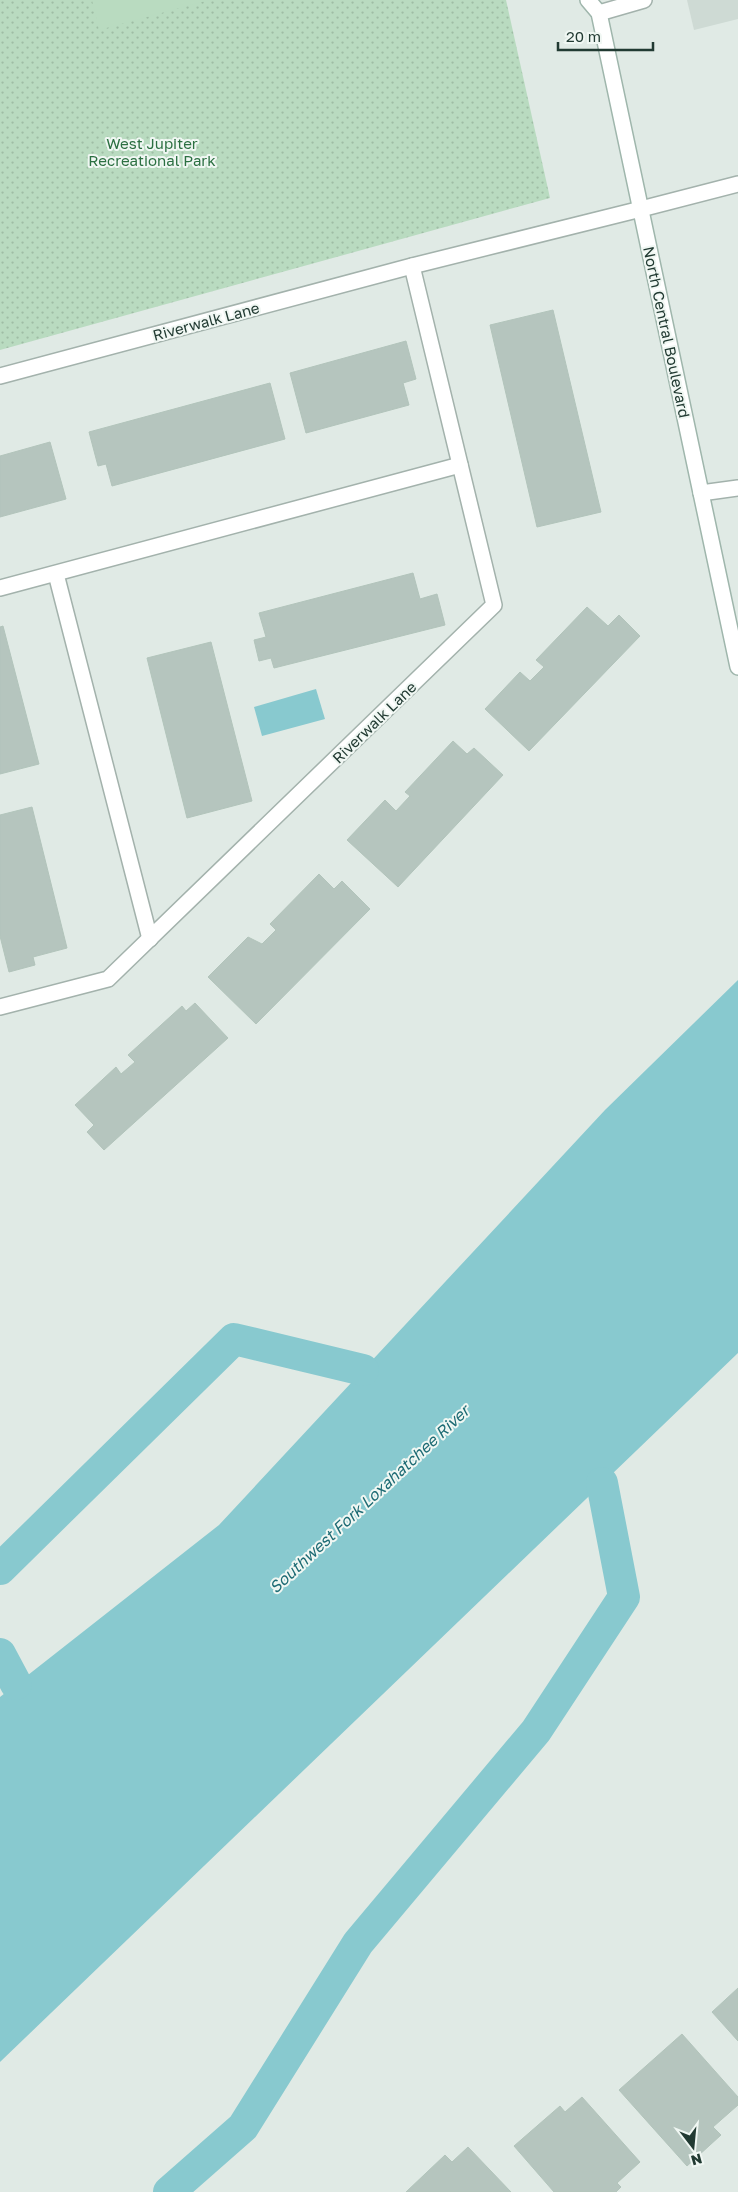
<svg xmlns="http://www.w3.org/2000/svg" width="738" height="2192" font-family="'Golos Text',sans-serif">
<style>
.built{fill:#cedad4}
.park{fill:url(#park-dots)}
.garden{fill:#b9dbc0}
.water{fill:#88c9cf}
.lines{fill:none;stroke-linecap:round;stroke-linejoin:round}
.canal{stroke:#88c9cf;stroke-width:32}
.building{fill:#b5c5be;stroke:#b2c4bb}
.lane-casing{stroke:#a3b2ac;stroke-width:18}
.street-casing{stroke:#a3b2ac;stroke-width:18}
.secondary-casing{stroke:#9fb6ac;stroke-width:18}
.lane{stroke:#fff;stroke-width:15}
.street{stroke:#fff;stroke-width:15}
.secondary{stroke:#fff;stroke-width:15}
.labels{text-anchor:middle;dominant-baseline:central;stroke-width:4;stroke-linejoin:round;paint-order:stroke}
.park-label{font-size:15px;fill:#2c7042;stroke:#f0f7f3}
.street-label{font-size:15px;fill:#213a32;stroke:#f0f7f3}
.water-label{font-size:16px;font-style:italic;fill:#1d6b74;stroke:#f0f7f3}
</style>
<defs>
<pattern id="park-dots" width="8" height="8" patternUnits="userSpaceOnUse" patternTransform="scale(1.25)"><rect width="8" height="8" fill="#b9dbc0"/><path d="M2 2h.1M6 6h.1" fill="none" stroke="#9fbda5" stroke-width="1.8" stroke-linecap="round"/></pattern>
</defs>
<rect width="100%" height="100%" fill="#e0eae5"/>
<polygon class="built" points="687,0 738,0 738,19 694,30"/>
<polygon class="park" points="0,0 506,0 550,198 0,350"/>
<polygon class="garden" points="92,0 209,0 99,30"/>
<g class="water">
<polygon points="316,689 325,719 262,736 254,707"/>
<polygon points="738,980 738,1353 0,2062 0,1697 219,1525 605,1110"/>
</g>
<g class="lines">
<g class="canal">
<polyline points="0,1569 234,1339 363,1370"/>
<polyline points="0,1654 16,1684"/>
<polyline points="169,2192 243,2127 358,1943 536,1731 624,1597 602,1483"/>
</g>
</g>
<g class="building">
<polygon points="553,310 601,512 537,527 490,325"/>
<polygon points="406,341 416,379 403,383 409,405 306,433 290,373"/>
<polygon points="270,383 285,439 112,486 106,464 98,466 89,432"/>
<polygon points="50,442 66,499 0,517 0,456"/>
<polygon points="413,573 420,599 437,594 445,625 274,668 271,658 259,661 254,640 266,637 259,613"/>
<polygon points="587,607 608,626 619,615 640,636 529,751 485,709 520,672 530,681 544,667 536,660"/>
<polygon points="3,626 39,764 0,774 0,627"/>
<polygon points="211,642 252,801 187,818 147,658"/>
<polygon points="453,741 467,754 474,748 503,775 398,887 347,840 385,800 396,811 410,796 405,792"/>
<polygon points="32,807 67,948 33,957 35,965 9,972 0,936 0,815"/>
<polygon points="319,874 334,889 342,881 370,909 256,1024 208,977 248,937 262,944 276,930 270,924"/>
<polygon points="195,1003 228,1038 104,1150 87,1132 94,1125 75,1105 116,1067 121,1074 135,1062 128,1055 182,1006 186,1011"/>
<polygon points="738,1988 738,2041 712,2012"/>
<polygon points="682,2034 738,2097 738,2105 713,2127 721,2135 687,2166 619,2090"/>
<polygon points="582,2097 640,2162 617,2183 621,2187 616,2192 554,2192 514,2146 560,2106 565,2112"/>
<polygon points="468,2147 511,2192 406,2192 445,2155 452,2162"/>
</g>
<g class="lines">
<defs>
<g id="lane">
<polyline points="599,13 644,0"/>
<polyline points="641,209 738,184"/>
<polyline points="701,493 738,488"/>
</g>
<g id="street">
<polyline points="0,376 412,266 641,209"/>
<polyline points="56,574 150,939"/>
<polyline points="0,588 460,465"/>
<polyline points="0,1007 108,979 494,605 412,266"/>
</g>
<polyline id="secondary" points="588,0 599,13 738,667"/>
</defs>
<use href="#lane" class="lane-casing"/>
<use href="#street" class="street-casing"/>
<use href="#secondary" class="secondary-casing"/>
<use href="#lane" class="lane"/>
<use href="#street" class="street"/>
<use href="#secondary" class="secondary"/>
</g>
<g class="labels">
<g class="park-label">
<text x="152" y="143">West Jupiter<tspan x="152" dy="17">Recreational Park</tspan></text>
</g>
<g class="street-label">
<text transform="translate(206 321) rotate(-15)">Riverwalk Lane</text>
<text transform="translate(667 332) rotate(78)">North Central Boulevard</text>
<text transform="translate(374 722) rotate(-44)">Riverwalk Lane</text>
</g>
<g class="water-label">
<text transform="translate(369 1499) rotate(-43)">Southwest Fork Loxahatchee River</text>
</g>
</g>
<g transform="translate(693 2147) rotate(164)" stroke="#f0f7f3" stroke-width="4" paint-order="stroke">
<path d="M0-4L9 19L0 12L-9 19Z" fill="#213a32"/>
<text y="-8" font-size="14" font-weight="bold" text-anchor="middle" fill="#213a32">N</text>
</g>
<path d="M558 42v8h95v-8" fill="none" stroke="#213a32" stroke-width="2.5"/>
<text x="566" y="42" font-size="15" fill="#213a32" stroke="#f0f7f3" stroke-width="4" paint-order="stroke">20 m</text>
</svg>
